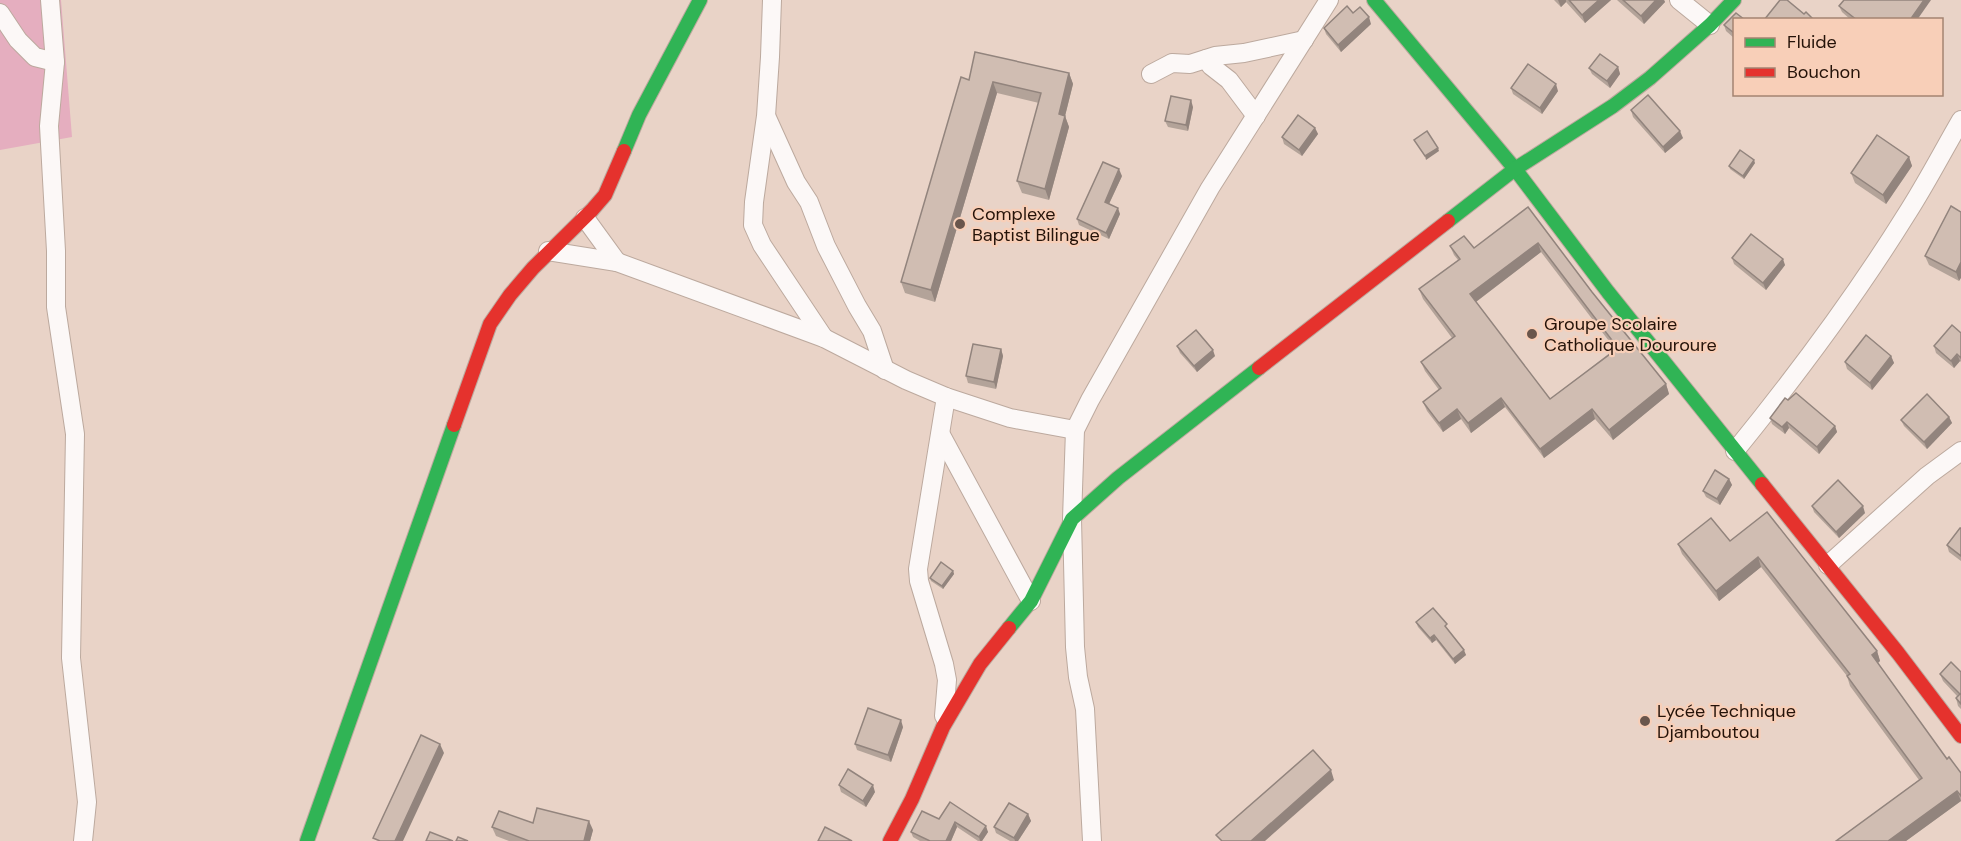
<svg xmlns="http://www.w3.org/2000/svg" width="1961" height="841" font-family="'DM Sans',sans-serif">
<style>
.green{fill:#e5aebf}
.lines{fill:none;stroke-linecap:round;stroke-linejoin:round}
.street-casing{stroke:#bca99e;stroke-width:20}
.fast-casing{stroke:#bca99e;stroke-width:16}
.jam-casing{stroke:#bca99e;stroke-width:16}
.street{stroke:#fcf8f7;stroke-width:18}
.fast{stroke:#30b455;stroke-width:14}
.jam{stroke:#e5322d;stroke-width:14}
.wall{fill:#b3a399;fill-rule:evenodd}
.shaded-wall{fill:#92847d}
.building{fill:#d0bdb2;stroke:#92847d;stroke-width:1.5;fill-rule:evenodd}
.poi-dot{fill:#6a564c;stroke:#f8cfb8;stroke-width:2}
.labels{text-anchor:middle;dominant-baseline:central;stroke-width:4.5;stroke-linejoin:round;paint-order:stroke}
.poi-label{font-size:18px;fill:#251309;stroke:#f8cfb8;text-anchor:start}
</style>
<rect width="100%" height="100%" fill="#e9d3c7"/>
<polygon class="green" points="0,0 61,0 72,137 0,150"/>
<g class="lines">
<defs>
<g id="street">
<polyline points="50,0 55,62 49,126 56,251 56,307 75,434 71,658 87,802 83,841"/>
<polyline points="772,0 770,57 766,116 754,202 753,225 762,245 824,338"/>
<polyline points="1679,0 1710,25"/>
<polyline points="0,13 18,40 35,57 55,62"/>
<polyline points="1206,59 1211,66 1229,80 1256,116"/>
<polyline points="1151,74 1172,63 1190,64 1215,56 1244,53 1304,40"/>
<polyline points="767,118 796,182 809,202 826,246 857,306 872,331 885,370"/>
<polyline points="585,218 617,262"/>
<polyline points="548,251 617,262 824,338 906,380 946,397 1010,418 1075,430"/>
<polyline points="941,435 1031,601"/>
<path d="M1735,451C1796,376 1855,297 1906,215C1926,184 1943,151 1961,120"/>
<polyline points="1828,565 1927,476 1961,451"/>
<polyline points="944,716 947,680 944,664 919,581 918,569 946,397"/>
<polyline points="1092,841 1085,709 1078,677 1075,647 1072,519 1075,430 1090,400 1210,188 1329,0"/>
</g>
<g id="fast">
<polyline points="1374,0 1515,169 1608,292 1762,484"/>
<polyline points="624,151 639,115 700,0"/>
<polyline points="1448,221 1515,169 1613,106 1650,78 1710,25 1734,0"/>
<polyline points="1009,628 1031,601 1072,519 1118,478 1259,368"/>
<polyline points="307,841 454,425"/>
</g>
<g id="jam">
<polyline points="1259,368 1448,221"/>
<polyline points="454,425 490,324 510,295 533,268 592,210 605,195 624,151"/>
<polyline points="1762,484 1898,653 1961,736"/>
<polyline points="890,841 912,799 943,727 980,664 1009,628"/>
</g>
</defs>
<use href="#street" class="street-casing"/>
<use href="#fast" class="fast-casing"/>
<use href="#jam" class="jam-casing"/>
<use href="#street" class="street"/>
<use href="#fast" class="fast"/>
<use href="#jam" class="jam"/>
</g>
<g class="wall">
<polygon points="1554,0 1611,0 1585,23 1566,2 1561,7"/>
<polygon points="1617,0 1664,0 1665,2 1644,24"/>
<polygon points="1839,6 1917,20 1851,20 1842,12"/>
<polygon points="1734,20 1734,38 1726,31 1724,25"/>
<polygon points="1371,24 1341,52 1326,34 1324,28"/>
<polygon points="1618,67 1620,74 1610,88 1592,74 1589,68"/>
<polygon points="1069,73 1073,84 1065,116 1069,127 1049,200 1022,193 1017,181 1039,103 997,93 935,302 905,293 901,282 969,80"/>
<polygon points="1511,88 1558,91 1542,114 1513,94"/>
<polygon points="1193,107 1188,131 1168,127 1165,121"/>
<polygon points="1631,110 1683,138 1665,153 1633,117"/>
<polygon points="1315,128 1318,134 1302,156 1284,144 1282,137"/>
<polygon points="1909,157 1912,166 1886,204 1855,183 1851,173"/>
<polygon points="1755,163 1744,179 1730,169 1729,166"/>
<polygon points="1122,176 1109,204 1120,214 1109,239 1079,225 1077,219"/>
<polygon points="1951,206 1959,281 1929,265 1925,256"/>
<path d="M1528,207L1592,292L1666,384L1669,394L1613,440L1595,419L1544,458L1505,407L1471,433L1461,419L1443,432L1427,411L1423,402L1439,390L1425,371L1421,362L1452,338L1423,299L1419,289L1458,260L1454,255L1450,246L1474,248ZM1541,252L1615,349L1550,399L1476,302Z"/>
<polygon points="1732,258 1785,265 1766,290 1734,264"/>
<polygon points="1961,333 1961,362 1960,361 1954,368 1936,353 1934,346"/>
<polygon points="1177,346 1215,356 1197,372 1180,353"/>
<polygon points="1001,349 1003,356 996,389 968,383 966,376"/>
<polygon points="1891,356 1894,363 1872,390 1847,369 1845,362"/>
<polygon points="1788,400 1835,426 1837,432 1819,454 1789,428 1785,434 1772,424 1770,418"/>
<polygon points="1949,417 1952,423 1927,449 1904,426 1901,420"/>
<polygon points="1729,479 1732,485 1720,505 1706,497 1703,491"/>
<polygon points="1812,506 1865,513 1839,538 1814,512"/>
<polygon points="1767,512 1877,651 1880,661 1878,663 1947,759 1961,773 1961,801 1906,841 1836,841 1919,780 1850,686 1847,676 1761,567 1719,601 1682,554 1678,544 1730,541"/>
<polygon points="1961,528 1961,561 1949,552 1947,545"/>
<polygon points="953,571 954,574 943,589 931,581 930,578"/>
<polygon points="1416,622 1448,629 1448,630 1466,655 1455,664 1436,640 1432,643 1418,627"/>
<polygon points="1961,672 1961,709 1958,706 1956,698 1957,696 1943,681 1940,674"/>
<polygon points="903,727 891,762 857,750 855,744"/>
<polygon points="839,785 875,792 866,807 841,792"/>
<polygon points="950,802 988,832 982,841 978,841 957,827 951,841 920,841 913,837 911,832 939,819"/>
<polygon points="1028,814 1031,821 1018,841 1010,841 996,833 994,827"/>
<polygon points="533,823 593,830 590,841 509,841 496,836 492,827"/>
</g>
<g class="shaded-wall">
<polygon points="1558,0 1566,0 1566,2 1561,7"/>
<polygon points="1599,0 1611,0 1585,23 1582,15"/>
<polygon points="1656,0 1664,0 1665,2 1644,24 1641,16"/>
<polygon points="1924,0 1931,0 1917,20 1910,20"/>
<polygon points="1369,17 1371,24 1341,52 1338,45"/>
<polygon points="1618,67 1620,74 1610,88 1607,81"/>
<polygon points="1069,73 1073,84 1065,116 1069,127 1049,200 1045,189 1059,114"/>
<polygon points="993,82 997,93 935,302 931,290"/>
<polygon points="1556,84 1558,91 1542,114 1540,108"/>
<polygon points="1191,100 1193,107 1188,131 1186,125"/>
<polygon points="1315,128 1318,134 1302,156 1299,150"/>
<polygon points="1680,131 1683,138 1665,153 1663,147"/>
<polygon points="1438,148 1439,151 1426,160 1425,156"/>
<polygon points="1909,157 1912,166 1886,204 1883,195"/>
<polygon points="1754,160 1755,163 1744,179 1743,176"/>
<polygon points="1119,169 1122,176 1107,208 1105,202"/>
<polygon points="1118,208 1120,214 1109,239 1106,233"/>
<polygon points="1538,243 1541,252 1473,304 1470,294"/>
<polygon points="1783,259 1785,265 1766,290 1763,283"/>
<polygon points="1961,262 1961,278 1959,281 1956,272"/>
<polygon points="1001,349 1003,356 996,389 994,382"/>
<polygon points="1213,350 1215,356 1197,372 1194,366"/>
<polygon points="1957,354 1960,361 1954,368 1951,361"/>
<polygon points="1891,356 1894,363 1872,390 1870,383"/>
<polygon points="1666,384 1669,394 1613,440 1609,430"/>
<polygon points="1501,398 1505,407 1471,433 1468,423"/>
<polygon points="1457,409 1461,419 1443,432 1439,423"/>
<polygon points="1592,409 1595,419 1544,458 1540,449"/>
<polygon points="1949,417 1952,423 1927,449 1924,442"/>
<polygon points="1787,422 1789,428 1785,434 1782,427"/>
<polygon points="1835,426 1837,432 1819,454 1817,447"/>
<polygon points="1729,479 1732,485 1720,505 1717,499"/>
<polygon points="1863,506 1865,513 1839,538 1836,532"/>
<polygon points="1758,557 1761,567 1719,601 1716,591"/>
<polygon points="953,571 954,574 943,589 942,586"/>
<polygon points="1434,635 1436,640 1432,643 1430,638"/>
<polygon points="1464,650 1466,655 1455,664 1453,659"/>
<polygon points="1877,651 1880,661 1875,665 1872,655"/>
<polygon points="901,720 903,727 891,762 888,755"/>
<polygon points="440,744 444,753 403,841 395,841"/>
<polygon points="1331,770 1334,780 1265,841 1251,841"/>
<polygon points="873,785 875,792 866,807 863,801"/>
<polygon points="1957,791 1961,801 1906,841 1888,841"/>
<polygon points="1028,814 1031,821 1018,841 1015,841 1014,838"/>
<polygon points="589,821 593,830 590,841 584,841"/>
<polygon points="955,822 957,827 951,841 946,841"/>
<polygon points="986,826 988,832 982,841 980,841 979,837"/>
</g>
<g class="building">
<polygon points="1569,0 1599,0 1582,15"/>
<polygon points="1623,0 1656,0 1641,16"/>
<polygon points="1780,0 1787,0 1804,14 1806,12 1814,20 1764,20"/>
<polygon points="1844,0 1924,0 1910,20 1857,20 1839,6"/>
<polygon points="1347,6 1353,13 1360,7 1369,17 1338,45 1324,28"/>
<polygon points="1736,13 1745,20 1734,20 1734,33 1724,25"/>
<polygon points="975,52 1069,73 1059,114 1065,116 1045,189 1017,181 1041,93 993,82 931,290 901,282 961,77 969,80"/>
<polygon points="1600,54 1618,67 1607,81 1589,68"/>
<polygon points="1528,64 1556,84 1540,108 1511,88"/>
<polygon points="1648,95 1680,131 1663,147 1631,110"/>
<polygon points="1171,96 1191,100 1186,125 1165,121"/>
<polygon points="1298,115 1315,128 1299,150 1282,137"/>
<polygon points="1427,131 1438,148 1425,156 1414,140"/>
<polygon points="1877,135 1909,157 1883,195 1851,173"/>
<polygon points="1740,150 1754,160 1743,176 1729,166"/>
<polygon points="1103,162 1119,169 1105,202 1118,208 1106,233 1077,219"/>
<polygon points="1951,206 1961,212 1961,262 1956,272 1925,256"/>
<path d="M1528,207L1592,292L1666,384L1609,430L1592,409L1540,449L1501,398L1468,423L1457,409L1439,423L1423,402L1441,388L1421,362L1455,336L1419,289L1460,259L1450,246L1464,236L1474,248ZM1538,243L1618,348L1550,399L1470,294Z"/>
<polygon points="1751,234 1783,259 1763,283 1732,258"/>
<polygon points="1952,325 1961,333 1961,358 1957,354 1951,361 1934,346"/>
<polygon points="1196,330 1213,350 1194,366 1177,346"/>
<polygon points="1866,335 1891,356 1870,383 1845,362"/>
<polygon points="973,344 1001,349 994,382 966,376"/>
<polygon points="1796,393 1835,426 1817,447 1787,422 1782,427 1770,418 1785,398 1788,400"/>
<polygon points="1927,394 1949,417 1924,442 1901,420"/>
<polygon points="1715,470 1729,479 1717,499 1703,491"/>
<polygon points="1838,480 1863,506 1836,532 1812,506"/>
<polygon points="1767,512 1877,651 1872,655 1947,759 1949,757 1961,773 1961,796 1957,791 1888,841 1836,841 1922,778 1847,676 1850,674 1758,557 1716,591 1678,544 1711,518 1730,541"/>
<polygon points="1960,528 1961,528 1961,556 1947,545"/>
<polygon points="941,562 953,571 942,586 930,578"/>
<polygon points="1433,608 1447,624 1445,626 1464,650 1453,659 1434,635 1430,638 1416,622"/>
<polygon points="1951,662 1961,672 1961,704 1956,698 1960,694 1940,674"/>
<polygon points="868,708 901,720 888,755 855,744"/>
<polygon points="421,735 440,744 395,841 380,841 373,838"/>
<polygon points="1313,750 1331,770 1251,841 1222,841 1216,835"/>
<polygon points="848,769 873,785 863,801 839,785"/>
<polygon points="950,802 986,826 979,837 955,822 946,841 930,841 911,832 922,811 939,819"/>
<polygon points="1009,803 1028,814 1014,838 994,827"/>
<polygon points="537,808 589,821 584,841 529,841 492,827 499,811 533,823"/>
<polygon points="825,827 852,841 818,841"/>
<polygon points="430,832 453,841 426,841"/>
<polygon points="458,837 468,841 456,841"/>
</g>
<g class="poi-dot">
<circle cx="960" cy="224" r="6"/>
<circle cx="1532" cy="334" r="6"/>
<circle cx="1645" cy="721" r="6"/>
</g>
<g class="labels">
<g class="poi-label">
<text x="972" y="214">Complexe<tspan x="972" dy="21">Baptist Bilingue</tspan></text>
<text x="1544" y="324">Groupe Scolaire<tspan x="1544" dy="21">Catholique Douroure</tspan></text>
<text x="1657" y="711">Lycée Technique<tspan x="1657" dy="21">Djamboutou</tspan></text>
</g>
</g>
<rect x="1733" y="18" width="210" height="78" fill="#f8cfb8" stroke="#a48472" stroke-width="1.5"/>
<rect x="1745" y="38" width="30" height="9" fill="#30b455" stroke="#a48472" stroke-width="1.5"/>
<text x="1787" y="48" font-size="18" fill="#251309">Fluide</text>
<rect x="1745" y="68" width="30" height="9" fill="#e5322d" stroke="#a48472" stroke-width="1.5"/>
<text x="1787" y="78" font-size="18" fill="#251309">Bouchon</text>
</svg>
